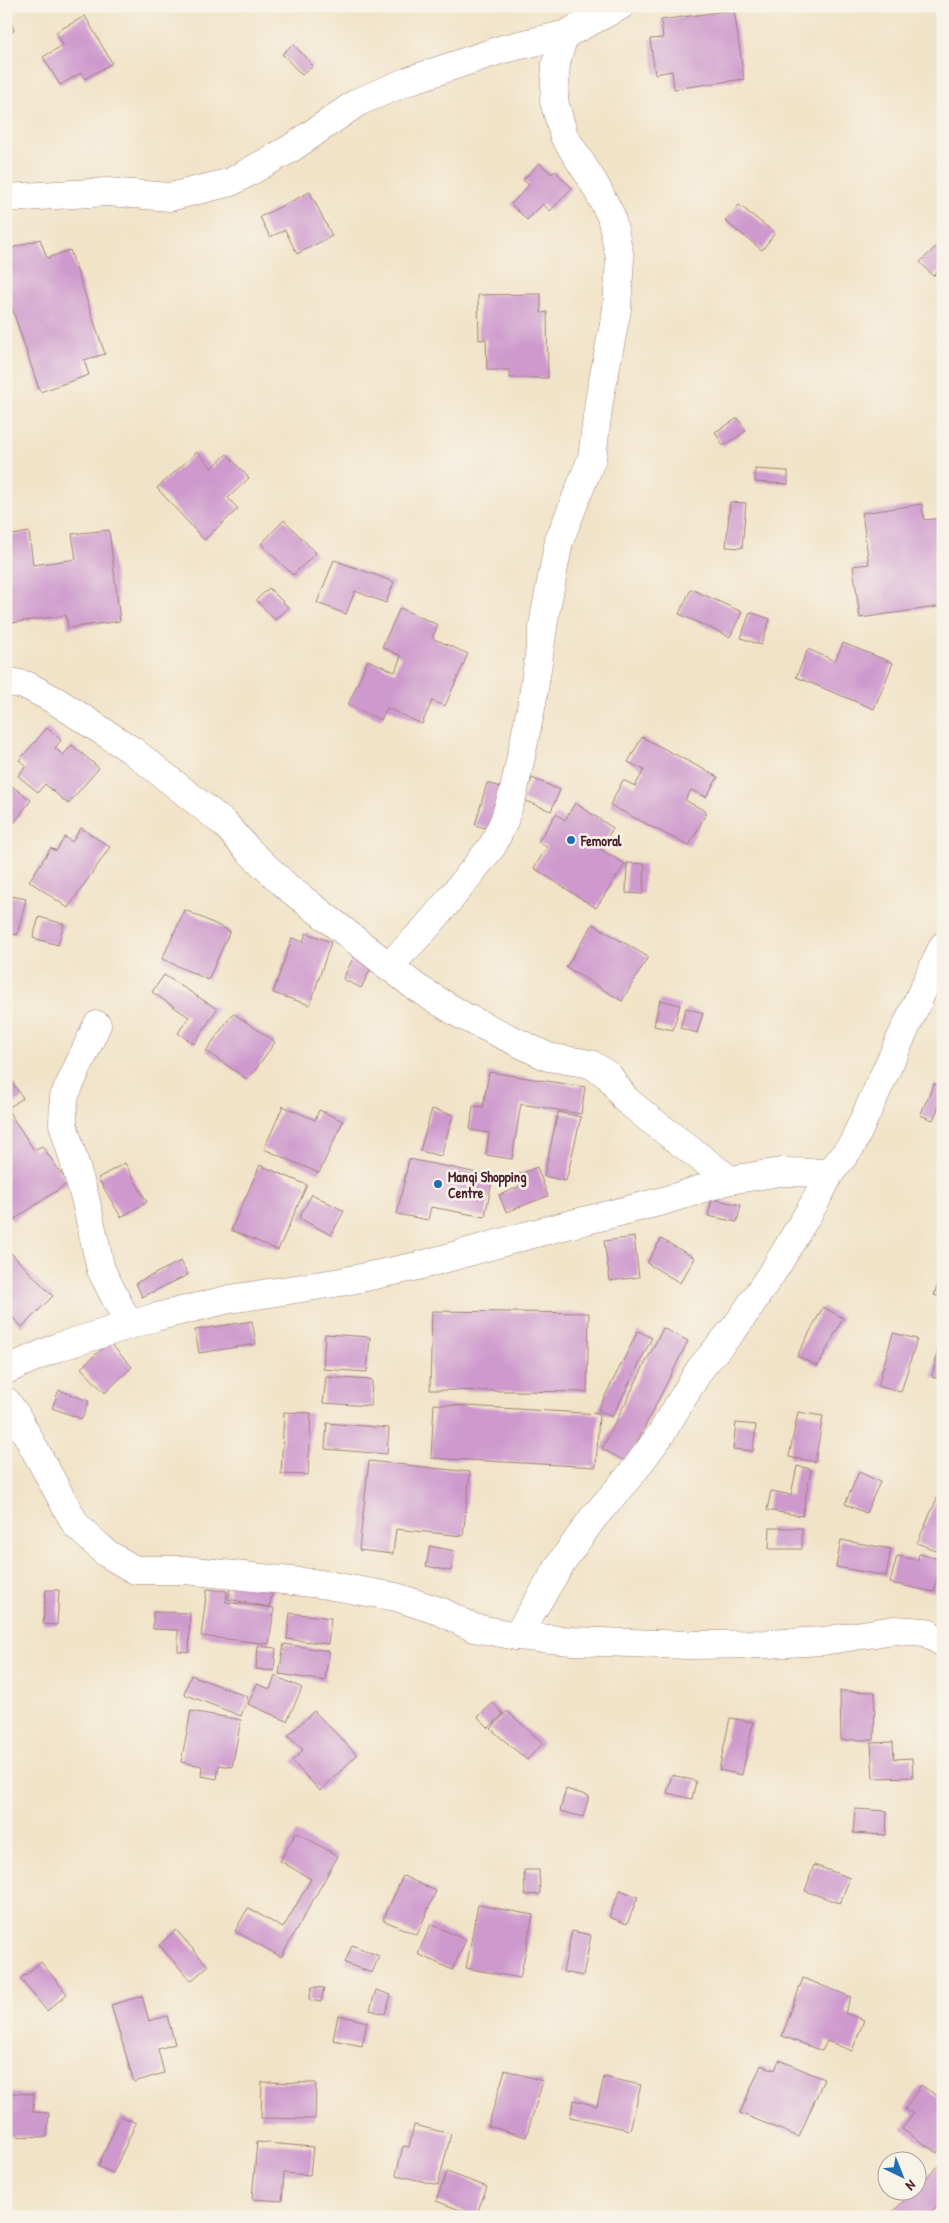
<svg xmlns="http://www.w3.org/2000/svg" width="949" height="2223" font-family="'Patrick Hand',sans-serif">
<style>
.building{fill:#ce9acd}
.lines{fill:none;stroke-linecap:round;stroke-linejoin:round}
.minor-casing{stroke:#9e8179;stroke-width:29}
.minor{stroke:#fff;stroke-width:28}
.poi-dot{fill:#1f6fb2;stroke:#f7f3e8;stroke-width:2}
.labels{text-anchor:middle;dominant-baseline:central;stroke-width:5;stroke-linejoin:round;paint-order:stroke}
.poi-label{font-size:14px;font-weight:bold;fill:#4a1f2b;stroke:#f7f3e8;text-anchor:start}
</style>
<rect width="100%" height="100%" fill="#f7f3e8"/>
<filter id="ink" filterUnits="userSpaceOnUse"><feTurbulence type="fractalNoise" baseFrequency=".02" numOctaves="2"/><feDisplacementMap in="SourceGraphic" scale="10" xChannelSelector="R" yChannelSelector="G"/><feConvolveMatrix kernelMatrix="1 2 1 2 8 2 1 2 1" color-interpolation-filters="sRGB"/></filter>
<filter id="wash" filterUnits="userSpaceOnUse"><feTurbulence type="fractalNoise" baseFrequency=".0096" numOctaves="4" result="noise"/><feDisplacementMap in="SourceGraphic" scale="20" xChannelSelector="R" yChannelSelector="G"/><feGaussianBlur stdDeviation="1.12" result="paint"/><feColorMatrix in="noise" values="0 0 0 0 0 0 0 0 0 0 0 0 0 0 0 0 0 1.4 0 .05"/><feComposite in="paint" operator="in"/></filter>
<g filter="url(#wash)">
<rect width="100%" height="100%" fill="#f1e3c7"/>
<g id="blocks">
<g class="building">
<polygon points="6,6 14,31 6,33"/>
<polygon points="734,10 744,79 674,89 672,71 655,74 650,39 663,38 661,20"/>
<polygon points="85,16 112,63 85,79 81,73 60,85 43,57 63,45 56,32"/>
<polygon points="293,44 313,66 302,75 282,54"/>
<polygon points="539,163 552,174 555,171 572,188 550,211 543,204 527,220 511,204 529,185 523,180"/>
<polygon points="310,192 332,236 297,254 285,230 270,237 260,217"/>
<polygon points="739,205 775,233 762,250 725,221"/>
<polygon points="40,239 47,258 70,250 105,354 84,360 89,375 40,392 6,290 6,250"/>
<polygon points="941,242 943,267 933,276 920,262"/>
<polygon points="541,294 541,313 547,312 548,378 510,378 510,370 487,370 486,339 479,340 478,295"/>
<polygon points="6,374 11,386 6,388"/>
<polygon points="738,418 746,431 723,446 715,432"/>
<polygon points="197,452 212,468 227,454 249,478 228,498 238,509 204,540 157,488"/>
<polygon points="755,469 788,471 788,484 755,482"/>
<polygon points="730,502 746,503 742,548 726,547"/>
<polygon points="922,504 924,520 943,518 943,606 860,618 853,566 869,564 862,513"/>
<polygon points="284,520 316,553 293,575 261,544"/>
<polygon points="109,530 120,621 68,628 66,615 11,623 6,587 6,536 29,532 33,565 76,559 72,534"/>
<polygon points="334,560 394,582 386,603 355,591 346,614 317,603"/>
<polygon points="269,588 288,607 275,620 256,600"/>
<polygon points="691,589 742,612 730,637 679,614"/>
<polygon points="400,608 438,625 432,638 468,654 445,706 432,701 422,724 387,708 381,720 348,705 368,660 395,672 401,656 382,647"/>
<polygon points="750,612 770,619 761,645 741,638"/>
<polygon points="843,643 893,663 874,709 796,677 808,649 835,661"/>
<polygon points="47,728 61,740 55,748 63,755 72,745 99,768 68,804 45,784 38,792 18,776 26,766 19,760"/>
<polygon points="642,737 718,777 706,797 691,790 685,800 707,812 689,846 610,805 623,780 635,786 644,770 628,762"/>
<polygon points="532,778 560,790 551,811 523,800"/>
<polygon points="487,783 501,787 489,829 475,825"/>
<polygon points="9,784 31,800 14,823 6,818 6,787"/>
<polygon points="575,803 613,828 600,849 625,864 596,908 534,868 547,847 538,842 556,814 565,820"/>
<polygon points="6,828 12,832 6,840"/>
<polygon points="81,828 110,847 68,908 29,881 51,848 56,851 65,837 72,842"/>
<polygon points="627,863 645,864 643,894 626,893"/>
<polygon points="6,895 26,899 17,935 6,932"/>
<polygon points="185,910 230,931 208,980 162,959"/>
<polygon points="39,917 64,924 58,945 33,938"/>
<polygon points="593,924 648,957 622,1001 566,967"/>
<polygon points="306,933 331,942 310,1005 273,993 292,938 303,942"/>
<polygon points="355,954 373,964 361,988 343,979"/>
<polygon points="164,975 217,1009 194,1044 178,1033 189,1017 152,992"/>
<polygon points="660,1000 680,1005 673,1030 654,1026"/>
<polygon points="686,1008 703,1013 697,1033 680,1028"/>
<polygon points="233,1013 275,1042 248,1080 206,1051"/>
<polygon points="489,1072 585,1087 581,1114 521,1104 512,1159 486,1155 489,1133 470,1130 473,1106 483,1107"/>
<polygon points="6,1073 23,1098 7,1109 34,1150 42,1146 68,1183 12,1221 6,1213"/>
<polygon points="934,1084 943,1087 943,1097 933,1120 920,1115"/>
<polygon points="283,1106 315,1120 319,1110 343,1121 319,1173 264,1149"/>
<polygon points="432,1109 453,1115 441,1156 420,1151"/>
<polygon points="558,1112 581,1117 566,1181 544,1176"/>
<polygon points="409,1159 493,1176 485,1217 431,1207 428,1220 397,1214"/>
<polygon points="125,1163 147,1202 121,1217 98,1178"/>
<polygon points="260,1165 307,1185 278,1250 231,1230"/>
<polygon points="537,1167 548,1196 506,1212 499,1195 519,1187 515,1176"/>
<polygon points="312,1194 344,1211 331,1235 299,1218"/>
<polygon points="712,1199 741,1205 737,1222 708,1216"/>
<polygon points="634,1237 639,1277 610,1281 604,1241"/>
<polygon points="661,1239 695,1258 680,1283 647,1263"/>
<polygon points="6,1248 53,1296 22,1327 6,1311"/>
<polygon points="181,1261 188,1275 142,1297 136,1283"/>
<polygon points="941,1276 943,1277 943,1298 934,1295"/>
<polygon points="823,1307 843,1318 818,1366 797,1356"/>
<polygon points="432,1311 589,1313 587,1392 430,1390"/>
<polygon points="252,1321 256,1344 199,1353 195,1330"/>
<polygon points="663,1328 688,1341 627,1462 602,1449"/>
<polygon points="638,1331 652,1338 612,1417 598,1410"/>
<polygon points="942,1332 943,1332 943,1380 932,1377"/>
<polygon points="893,1333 917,1339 901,1392 878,1386"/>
<polygon points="325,1334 370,1337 367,1372 323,1369"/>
<polygon points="109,1342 132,1367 105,1393 81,1368"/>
<polygon points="326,1377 372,1380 371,1406 323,1403"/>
<polygon points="59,1390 89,1401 82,1419 52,1408"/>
<polygon points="434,1404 599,1414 596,1467 431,1458"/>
<polygon points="284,1412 311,1413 308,1475 281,1474"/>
<polygon points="798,1412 823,1416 815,1462 789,1457"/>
<polygon points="327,1423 389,1428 387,1454 325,1449"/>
<polygon points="736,1423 756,1425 753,1451 733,1449"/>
<polygon points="369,1461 470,1472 463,1536 396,1529 393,1554 359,1550"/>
<polygon points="797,1466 811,1469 802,1516 767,1510 771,1491 791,1495"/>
<polygon points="859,1472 880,1482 866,1513 845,1504"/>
<polygon points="943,1485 943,1543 939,1552 917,1543"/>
<polygon points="770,1528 802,1528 802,1549 769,1549"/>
<polygon points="841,1540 891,1549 886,1576 836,1567"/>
<polygon points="430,1546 455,1551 451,1571 426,1566"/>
<polygon points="919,1554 941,1559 934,1592 890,1583 897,1556 918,1560"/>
<polygon points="232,1577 274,1586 269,1607 228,1599"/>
<polygon points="207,1589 227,1591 226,1602 274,1608 269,1644 201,1636"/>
<polygon points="46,1590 59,1590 57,1625 43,1624"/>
<polygon points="153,1612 190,1613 189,1652 178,1651 178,1630 153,1629"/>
<polygon points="290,1613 331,1618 328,1644 287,1639"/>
<polygon points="284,1644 329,1651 325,1681 279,1674"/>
<polygon points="258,1646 276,1648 274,1671 256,1669"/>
<polygon points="191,1675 248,1697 241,1716 184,1694"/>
<polygon points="275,1676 302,1688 287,1721 248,1704 257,1684 270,1689"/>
<polygon points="840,1691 875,1692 874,1740 841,1740"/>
<polygon points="493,1703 503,1714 489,1728 478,1717"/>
<polygon points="191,1711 241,1720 232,1767 219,1765 217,1779 201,1776 202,1766 181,1762"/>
<polygon points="314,1711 357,1755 320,1791 292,1761 303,1750 288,1736"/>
<polygon points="507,1711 543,1743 527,1760 491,1729"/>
<polygon points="730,1718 753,1722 742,1775 719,1770"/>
<polygon points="893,1742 894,1759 912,1758 913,1777 873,1778 871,1743"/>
<polygon points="672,1775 696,1781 692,1799 667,1793"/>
<polygon points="566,1789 589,1796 583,1817 560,1811"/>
<polygon points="855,1809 887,1811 886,1835 853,1833"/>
<polygon points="296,1832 338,1856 281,1957 235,1931 248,1908 283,1928 311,1879 280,1861"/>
<polygon points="814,1865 850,1878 840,1903 805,1891"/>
<polygon points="524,1870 539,1870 540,1894 525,1895"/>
<polygon points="403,1876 436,1891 417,1935 383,1920"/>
<polygon points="620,1890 638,1897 627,1924 609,1917"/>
<polygon points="478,1905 533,1915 520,1978 466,1968"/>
<polygon points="431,1924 466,1940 452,1970 418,1954"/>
<polygon points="176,1930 208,1966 191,1981 159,1945"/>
<polygon points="572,1931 591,1935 583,1976 563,1972"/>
<polygon points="352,1945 379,1956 372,1973 345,1963"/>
<polygon points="41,1962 67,1994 47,2011 20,1979"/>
<polygon points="803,1978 851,1997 845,2013 864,2020 852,2051 827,2041 822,2051 782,2036"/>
<polygon points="312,1987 324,1988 321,2002 309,2000"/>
<polygon points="376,1990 391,1995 385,2014 370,2010"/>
<polygon points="142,1996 149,2021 167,2016 175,2044 158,2049 164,2073 134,2082 111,2005"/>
<polygon points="338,2015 367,2022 362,2046 333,2040"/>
<polygon points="779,2060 824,2079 799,2137 740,2113 761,2065 775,2070"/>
<polygon points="505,2070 543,2081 526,2137 488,2126"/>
<polygon points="604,2077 641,2085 630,2130 570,2117 574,2100 597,2106"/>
<polygon points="262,2082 316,2083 315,2119 261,2118"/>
<polygon points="921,2085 943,2100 943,2144 937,2153 902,2129 913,2114 905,2109"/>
<polygon points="12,2093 34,2094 33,2112 49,2113 47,2137 9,2136"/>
<polygon points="121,2116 136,2123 113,2173 98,2166"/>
<polygon points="414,2125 451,2134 438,2185 396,2175 403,2146 409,2147"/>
<polygon points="257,2142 313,2147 310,2175 284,2173 282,2201 252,2199"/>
<polygon points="943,2162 943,2201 927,2217 888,2217 914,2190 916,2190 916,2188"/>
<polygon points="447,2172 487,2187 476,2216 436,2201"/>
</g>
</g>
</g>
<g filter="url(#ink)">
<use href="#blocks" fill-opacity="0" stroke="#9e8179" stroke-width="1"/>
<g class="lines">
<defs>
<g id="minor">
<polyline points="6,198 107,192 170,197 231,182 290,149 358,102 408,81 503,49 564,35 620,6"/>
<polyline points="6,681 28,686 56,701 133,751 225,824 249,851 286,886 417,988 463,1016 548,1057 591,1064 609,1076 626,1100 652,1121 730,1180"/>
<polyline points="388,967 425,929 451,898 493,845 504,821 514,790 532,703 545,614 559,541 592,458 599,401 617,309 620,258 611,216 594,183 564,136 554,101 556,63 564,35"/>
<polyline points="97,1025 64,1097 63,1124 85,1198 101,1270 129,1325"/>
<polyline points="6,1370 58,1347 156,1317 230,1299 341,1282 418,1266 536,1233 663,1201 730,1180 781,1172 830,1173"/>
<polyline points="6,1401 16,1415 76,1525 106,1553 135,1570 185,1570 321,1584 396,1597 442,1612 474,1628 517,1636 572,1641 688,1645 767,1644 823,1641 894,1630 926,1632 943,1643"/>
<polyline points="517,1636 563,1560 593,1518 633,1472 661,1434 700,1369 737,1325 776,1267 815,1202 830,1173 852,1145 943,946"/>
</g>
</defs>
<use href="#minor" class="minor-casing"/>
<use href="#minor" class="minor"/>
</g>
</g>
<g class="poi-dot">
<circle cx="571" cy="840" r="5"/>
<circle cx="438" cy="1184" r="5"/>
</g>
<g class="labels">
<g class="poi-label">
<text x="581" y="840">Femoral</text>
<text x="448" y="1176">Mangi Shopping<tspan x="448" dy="16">Centre</tspan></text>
</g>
</g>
<rect width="949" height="2223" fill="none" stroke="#f7f3e8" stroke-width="25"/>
<g transform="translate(902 2176) rotate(137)"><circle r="24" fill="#f7f3e8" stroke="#b29e9c"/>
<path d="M0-4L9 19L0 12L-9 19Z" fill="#1f6fb2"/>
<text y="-8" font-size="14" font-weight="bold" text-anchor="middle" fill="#4a1f2b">N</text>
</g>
</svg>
